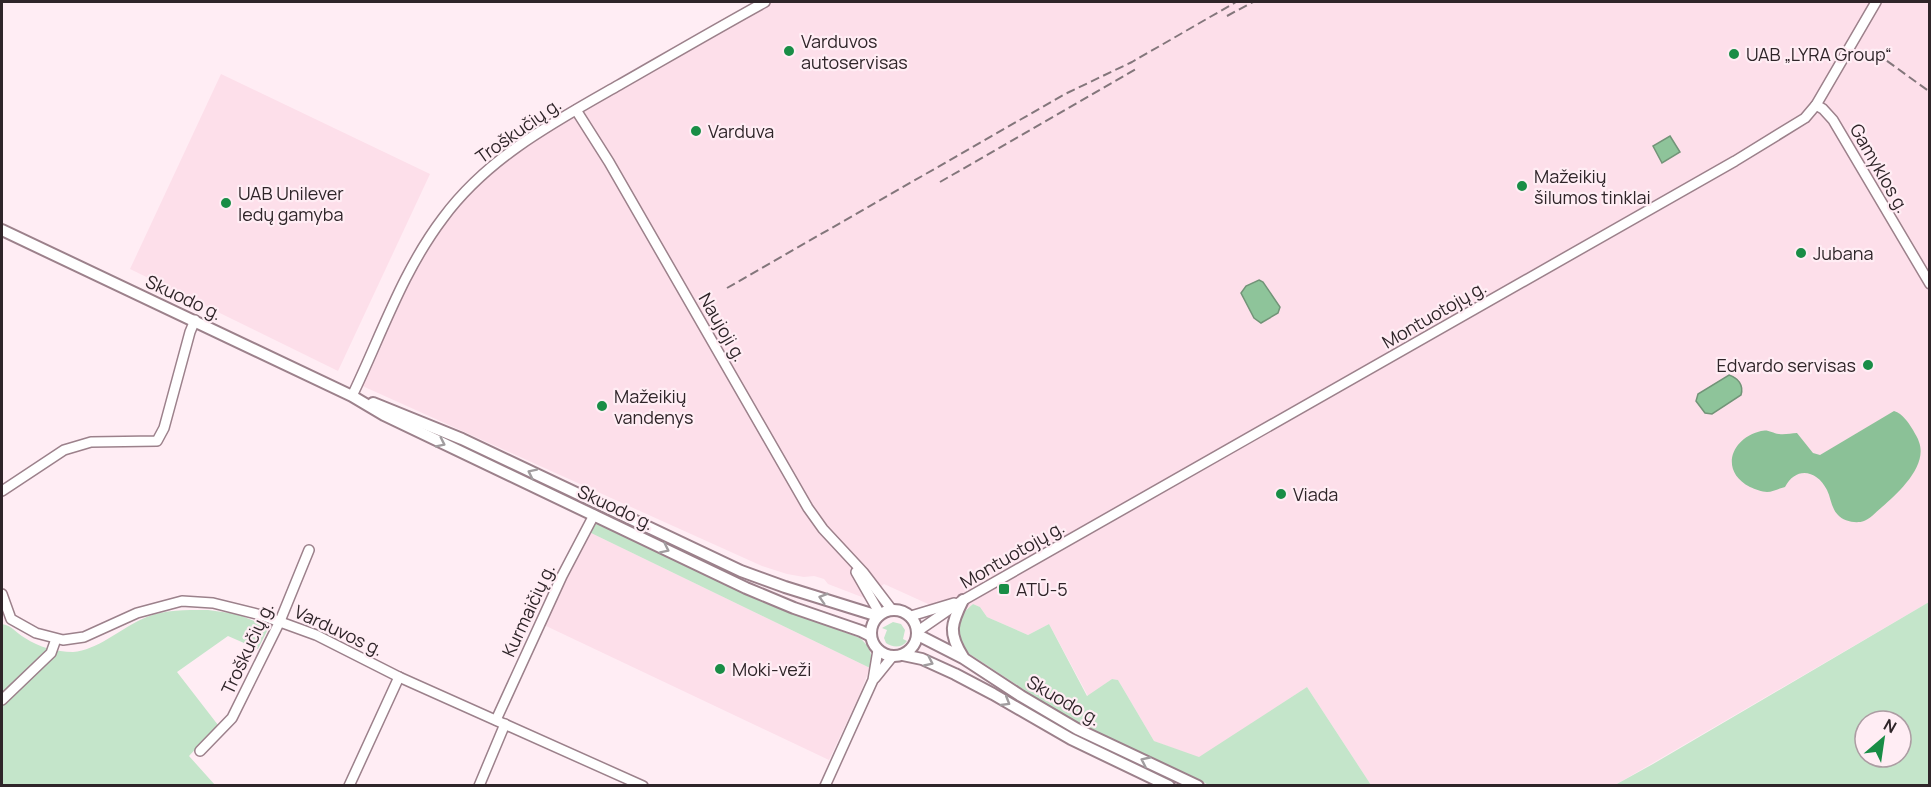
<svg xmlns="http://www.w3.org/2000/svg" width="1931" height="787" font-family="Manrope,sans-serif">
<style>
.built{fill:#fddfea}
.green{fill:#c4e5ca;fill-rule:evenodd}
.forest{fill:#8bc197}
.water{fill:#8ec49a;stroke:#729478;stroke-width:1.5}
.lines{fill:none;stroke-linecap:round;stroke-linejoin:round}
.minor-casing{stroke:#9c818b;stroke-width:12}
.major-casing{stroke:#9c818b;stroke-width:14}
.minor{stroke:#fff;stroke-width:9}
.major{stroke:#fff;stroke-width:10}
.rail{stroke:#83767b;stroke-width:2;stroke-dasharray:9 4.5;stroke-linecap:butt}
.oneway{stroke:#a19d9f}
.poi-dot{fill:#198d46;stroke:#ffedf4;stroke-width:2}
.labels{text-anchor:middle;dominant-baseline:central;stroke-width:4.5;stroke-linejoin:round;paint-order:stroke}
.poi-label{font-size:18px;fill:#2f2529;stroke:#ffedf4;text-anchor:start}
.street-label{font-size:18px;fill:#2f2529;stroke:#ffedf4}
</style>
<rect width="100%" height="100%" fill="#ffedf4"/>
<g class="built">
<polygon points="765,2 1929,2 1929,602 1615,785 1371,785 1307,687 1199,758 1154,741 1118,680 1112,679 1088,696 1049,624 1028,635 987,617 980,607 973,604 964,611 959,618 884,584 867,599 828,584 824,579 814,576 804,577 787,574 762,566 358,384 404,281 442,219 495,163"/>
<polygon points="221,74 430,174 338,371 130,269"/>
<polygon points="589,532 870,668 859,696 829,760 544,625"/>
</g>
<g class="green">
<path d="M595,524L604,525L773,606L860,638C870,647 874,656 870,668L589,532Z"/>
<path d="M1929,602V785H1615L1653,764ZM1865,721H1901V757H1865Z"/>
<path d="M973,604L980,607L987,617L1028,635L1049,624L1087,696L1112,679L1118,680L1154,741L1199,757L1307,687L1371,785H1209L1070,720L968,653C950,637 956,617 973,604Z"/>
<path d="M208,610L237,614L269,627L258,649L228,636L177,672L218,725L189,756L215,785L2,786V624C13,626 16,633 25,638C39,647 56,652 73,652C97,650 119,630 140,620C161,609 186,610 208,610Z"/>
<path d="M893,622L901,624L905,630L903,639L907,641C902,648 893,648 886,643L884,638L887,630L882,628Z"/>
</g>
<path class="forest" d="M1894,411C1903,414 1908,422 1913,430C1915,434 1918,438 1919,442C1928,466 1898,493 1882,507C1877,511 1870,519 1864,521C1856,524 1843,521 1838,515C1831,508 1831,498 1827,490C1817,470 1796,466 1785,487C1780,488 1773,492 1767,492C1762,492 1755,489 1750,487C1719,471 1731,438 1761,431C1768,429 1772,433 1779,434C1785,435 1791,433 1797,433L1813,453L1820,455Z"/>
<g class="water">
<polygon points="1670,136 1680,152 1662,163 1653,146"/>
<polygon points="1259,280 1263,282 1280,307 1278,313 1261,323 1254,318 1241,293 1246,286"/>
<path d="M1729,375C1738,378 1744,385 1741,395L1712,414L1705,413L1696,401L1698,394Z"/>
</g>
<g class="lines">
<defs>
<g id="minor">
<polyline points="1816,105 1823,109 1833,120 1930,284"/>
<polyline points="576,110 609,162 808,508 823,529 863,572 892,610"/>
<path d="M352,396C381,336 402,272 443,218C488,157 554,122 619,85C668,57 716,29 765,2"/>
<polyline points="2,491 64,450 91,442 157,441 164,428 190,332 195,320"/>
<polyline points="856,572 880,614"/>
<polyline points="2,594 11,619 36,633 63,640 84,637 137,613 182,601 213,603 261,615 316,635 399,677 643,786"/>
<polyline points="911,616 954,603"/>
<polyline points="918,631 960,602 1735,161 1805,118 1816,105 1876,2"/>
<polyline points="875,678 892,657"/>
<polyline points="2,700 51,653 56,639"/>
<polyline points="496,720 562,576 594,515"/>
<polyline points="200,751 232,718 280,621 309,550"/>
<polyline points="349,786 399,677"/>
<polyline points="479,786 505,724"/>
<polyline points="825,786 873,680 878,650"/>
</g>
<g id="major">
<polyline points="2,230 352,396 384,415 746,588 794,608 861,631 871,636"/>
<polyline points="373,403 462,439 741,571 785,587 878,616"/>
<circle cx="894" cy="633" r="23"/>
<polyline points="918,635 963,658 1021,696 1077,729 1198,786"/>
<polyline points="903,655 922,659 955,674 993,694 1071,739 1169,786"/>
<path d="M963,657C948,633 951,624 963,600"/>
</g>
</defs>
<use href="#minor" class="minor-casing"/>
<use href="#major" class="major-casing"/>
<use href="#minor" class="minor"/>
<use href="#major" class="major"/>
<g class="rail">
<polyline points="1227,16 1253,2"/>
<polyline points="1876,53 1930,92"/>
<polyline points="940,182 1136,69"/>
<polyline points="727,288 1065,94 1132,62 1236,2"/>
</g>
</g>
<defs><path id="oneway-chevron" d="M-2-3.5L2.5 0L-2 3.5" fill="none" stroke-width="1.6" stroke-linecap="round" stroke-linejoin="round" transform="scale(1.5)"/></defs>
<g class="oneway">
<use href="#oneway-chevron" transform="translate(441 443) rotate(26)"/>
<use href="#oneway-chevron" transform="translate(532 473) rotate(-154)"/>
<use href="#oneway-chevron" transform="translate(665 549) rotate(26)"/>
<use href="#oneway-chevron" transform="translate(823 598) rotate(-163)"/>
<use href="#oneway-chevron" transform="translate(929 662) rotate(25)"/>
<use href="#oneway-chevron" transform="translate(1006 702) rotate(31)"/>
<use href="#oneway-chevron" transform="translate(1145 761) rotate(-155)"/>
</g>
<g class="poi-dot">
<circle cx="789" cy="51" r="6"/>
<circle cx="1734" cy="54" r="6"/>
<circle cx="696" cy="131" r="6"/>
<circle cx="1522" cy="186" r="6"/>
<circle cx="226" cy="203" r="6"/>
<circle cx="1801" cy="253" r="6"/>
<circle cx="1868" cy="365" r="6"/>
<circle cx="602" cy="406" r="6"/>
<circle cx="1281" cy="494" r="6"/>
<rect x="998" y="583" width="12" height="12" rx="3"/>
<circle cx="720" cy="669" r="6"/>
</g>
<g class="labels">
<g class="poi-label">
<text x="801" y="41">Varduvos<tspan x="801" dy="21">autoservisas</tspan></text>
<text x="1746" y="54">UAB „LYRA Group“</text>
<text x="708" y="131">Varduva</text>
<text x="1534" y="176">Mažeikių<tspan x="1534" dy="21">šilumos tinklai</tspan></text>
<text x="238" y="193">UAB Unilever<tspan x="238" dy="21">ledų gamyba</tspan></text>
<text x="1813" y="253">Jubana</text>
<text x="1856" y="365" text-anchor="end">Edvardo servisas</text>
<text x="614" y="396">Mažeikių<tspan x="614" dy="21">vandenys</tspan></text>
<text x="1293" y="494">Viada</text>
<text x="1016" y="589">ATŪ-5</text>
<text x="732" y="669">Moki-veži</text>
</g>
<g class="street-label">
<text transform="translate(518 130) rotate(-35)">Troškučių g.</text>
<text transform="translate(1880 168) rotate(60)">Gamyklos g.</text>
<text transform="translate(184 297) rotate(25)">Skuodo g.</text>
<text transform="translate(1434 314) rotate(-30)">Montuotojų g.</text>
<text transform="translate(723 327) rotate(60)">Naujoji g.</text>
<text transform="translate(616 507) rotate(25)">Skuodo g.</text>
<text transform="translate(1012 554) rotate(-30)">Montuotojų g.</text>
<text transform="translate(528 610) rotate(-65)">Kurmaičių g.</text>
<text transform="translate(339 630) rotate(25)">Varduvos g.</text>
<text transform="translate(247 648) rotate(-65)">Troškučių g.</text>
<text transform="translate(1064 700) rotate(30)">Skuodo g.</text>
</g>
</g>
<rect width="1931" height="787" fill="none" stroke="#2f2529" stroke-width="6"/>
<g transform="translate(1883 739) rotate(29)"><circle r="28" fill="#ffedf4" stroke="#ac9da3" stroke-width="1.5"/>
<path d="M0-4.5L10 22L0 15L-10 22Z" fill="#198d46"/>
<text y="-9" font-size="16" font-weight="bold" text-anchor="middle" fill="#2f2529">N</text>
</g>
</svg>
